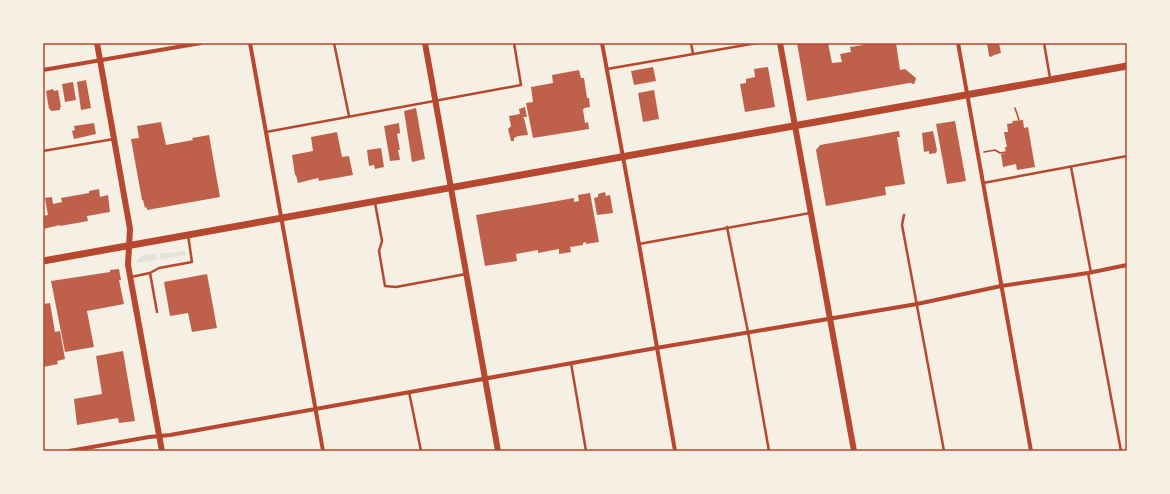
<svg xmlns="http://www.w3.org/2000/svg" width="1170" height="494" font-family="'Titillium Web',sans-serif">
<style>
.green{fill:#e2e4dc}
.building{fill:#bf614a}
.lines{fill:none;stroke-linecap:round;stroke-linejoin:round}
.path{stroke:#b5482f;stroke-width:1.5}
.service{stroke:#b5482f;stroke-width:2.5}
.minor{stroke:#b5482f;stroke-width:4}
.tertiary{stroke:#b5482f;stroke-width:6}
.secondary{stroke:#b5482f;stroke-width:7}
.neatline{fill:none;stroke:#b5482f;stroke-width:1.5}
</style>
<rect width="100%" height="100%" fill="#f6efe4"/>
<g class="green">
<polygon points="184,251 187,255 160,259 160,253 168,253"/>
<path d="M155,253L157,260L136,263C139,254 147,255 155,253Z"/>
</g>
<g class="building">
<polygon points="797,43 828,43 832,63 842,62 840,54 851,52 850,47 863,45 863,43 896,43 900,70 905,69 916,78 915,82 807,101"/>
<polygon points="987,43 999,43 1001,53 994,55 991,57 989,56"/>
<polygon points="653,67 656,81 634,85 631,71"/>
<polygon points="768,67 775,107 745,112 740,84 746,83 746,79 755,77 754,69"/>
<polygon points="579,70 581,78 584,78 587,98 589,98 590,107 584,108 583,110 585,123 588,122 589,129 533,138 526,103 533,102 531,87 553,83 552,75"/>
<polygon points="86,80 91,108 81,110 77,82"/>
<polygon points="73,82 76,100 65,102 62,84"/>
<polygon points="53,89 54,91 58,90 61,107 60,107 60,110 51,111 50,109 49,109 46,91"/>
<polygon points="654,90 659,119 643,122 638,93"/>
<polygon points="525,107 527,117 523,117 524,118 528,135 518,136 514,138 514,141 511,141 508,129 511,126 509,116 520,114 519,109"/>
<polygon points="416,108 425,159 412,162 404,111"/>
<polygon points="1023,120 1024,128 1028,127 1035,167 1017,170 1016,164 1003,167 1001,154 1006,153 1005,147 1007,147 1004,132 1008,132 1007,124 1013,123 1012,121"/>
<polygon points="955,121 966,181 947,184 936,124"/>
<polygon points="161,122 166,145 193,140 192,138 209,135 220,197 147,210 147,207 145,208 143,200 142,200 131,139 139,138 137,126"/>
<polygon points="94,123 96,134 74,139 72,131 75,130 74,126"/>
<polygon points="399,123 400,133 397,134 400,150 398,150 400,160 390,161 384,126"/>
<polygon points="899,131 900,137 897,137 905,184 885,187 886,195 826,206 816,150 820,145"/>
<polygon points="933,131 937,150 936,153 929,154 929,151 924,152 922,133"/>
<polygon points="337,132 342,157 349,156 353,175 319,181 318,178 298,183 296,175 295,175 292,155 313,151 311,137"/>
<polygon points="381,148 384,167 375,169 374,165 369,166 367,150"/>
<polygon points="99,189 100,197 108,195 110,212 87,216 88,221 60,226 60,225 43,229 43,216 48,215 45,198 52,197 53,204 62,202 61,198 89,193 89,191"/>
<polygon points="605,192 606,196 610,195 613,213 597,215 594,198 598,197 598,194"/>
<polygon points="590,193 599,242 586,244 586,242 583,243 583,245 570,247 571,252 559,254 559,249 538,253 538,250 516,254 517,261 485,266 476,215 574,198 574,202 579,201 578,195"/>
<polygon points="119,269 121,280 119,280 124,304 87,311 94,347 65,352 51,281 110,272 110,270"/>
<polygon points="207,274 217,328 192,332 188,313 170,316 164,282"/>
<polygon points="50,303 55,332 60,331 65,359 57,361 58,364 43,367 43,304"/>
<polygon points="123,351 135,421 119,423 118,418 77,425 74,399 102,394 96,356"/>
</g>
<g class="lines">
<g class="path">
<polyline points="912,83 914,83"/>
<polyline points="1015,108 1019,120"/>
<polyline points="984,152 995,150 1000,153 1006,152"/>
</g>
<g class="service">
<polyline points="334,43 349,116"/>
<polyline points="691,43 693,54"/>
<polyline points="1044,43 1050,78"/>
<polyline points="607,69 757,43"/>
<polyline points="266,132 521,85 514,43"/>
<polyline points="43,151 114,139"/>
<polyline points="1071,167 1091,273"/>
<polyline points="983,183 1127,156"/>
<polyline points="375,203 382,241 379,251 385,286 396,287 466,274"/>
<polyline points="904,215 902,225 944,451"/>
<polyline points="727,227 748,332 769,451"/>
<polyline points="639,244 810,213"/>
<polyline points="150,273 157,312"/>
<polyline points="1088,273 1121,451"/>
<polyline points="131,277 150,273 159,268 192,262 188,235"/>
<polyline points="571,363 586,451"/>
<polyline points="409,392 421,451"/>
</g>
<g class="minor">
<polyline points="250,43 323,451"/>
<polyline points="602,43 639,244 675,451"/>
<polyline points="958,43 1031,451"/>
<polyline points="43,70 201,43"/>
<polyline points="69,451 149,437 170,435 656,348 917,304 1001,286 1088,273 1127,265"/>
</g>
<g class="tertiary">
<polyline points="97,43 130,229 128,265 162,451"/>
<polyline points="425,43 498,451"/>
<polyline points="780,43 854,451"/>
</g>
<polyline class="secondary" points="43,261 1127,66"/>
</g>
<rect width="1170" height="494" fill="none" stroke="#f6efe4" stroke-width="88"/>
<rect x="44" y="44" width="1082" height="406" class="neatline"/>
</svg>
